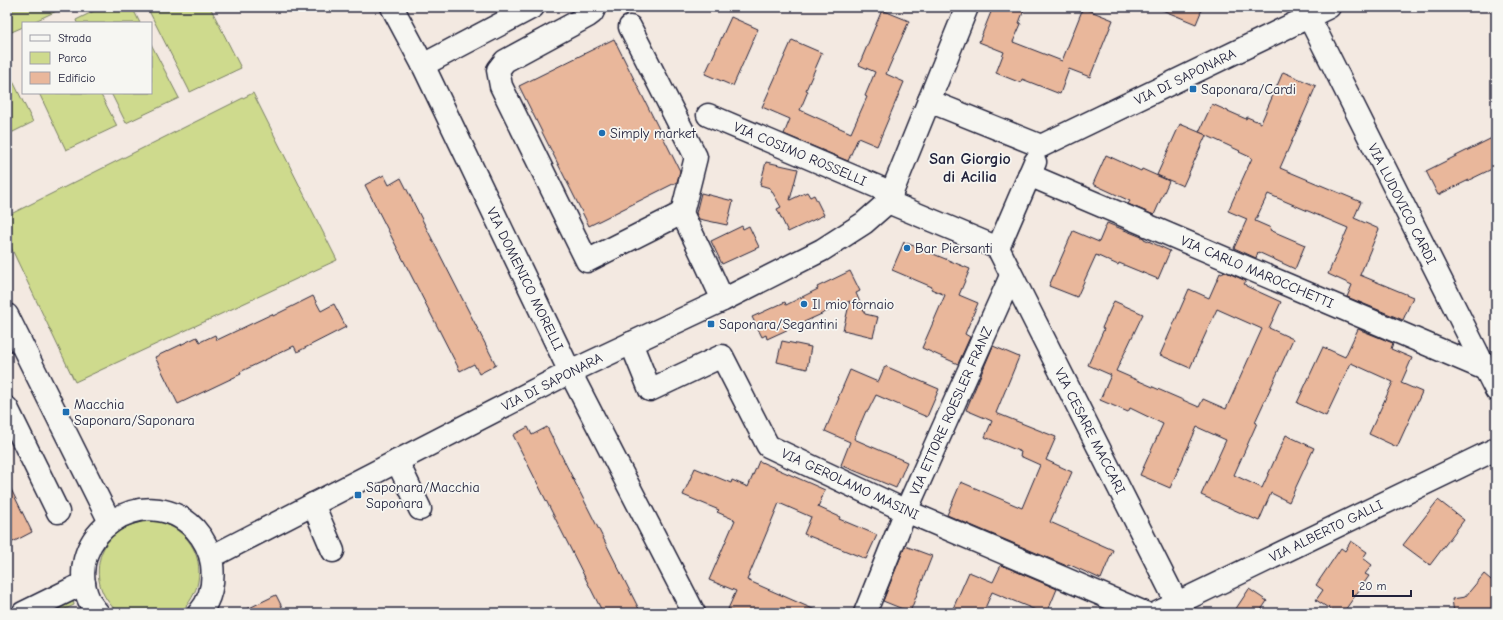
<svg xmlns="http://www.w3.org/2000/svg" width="1503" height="620" font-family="'Comic Neue',sans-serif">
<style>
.green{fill:#ceda8d;stroke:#787e64}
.building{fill:#e9b79b;stroke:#22223b}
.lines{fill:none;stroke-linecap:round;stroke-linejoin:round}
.minor-casing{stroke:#22223b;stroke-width:25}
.minor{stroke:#f6f6f2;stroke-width:22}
.poi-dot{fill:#1f6fb2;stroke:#f6f6f2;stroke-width:1.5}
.labels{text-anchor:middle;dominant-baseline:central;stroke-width:3.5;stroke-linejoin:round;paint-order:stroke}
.street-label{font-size:14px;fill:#22223b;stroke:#f6f6f2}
.poi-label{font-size:14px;fill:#22223b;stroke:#f6f6f2;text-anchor:start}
.quarter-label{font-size:16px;font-weight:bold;fill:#22223b;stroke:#f6f6f2}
</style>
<rect width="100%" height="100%" fill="#f3e9e1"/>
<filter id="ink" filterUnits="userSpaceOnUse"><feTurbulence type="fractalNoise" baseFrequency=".025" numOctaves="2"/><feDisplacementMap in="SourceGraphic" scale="8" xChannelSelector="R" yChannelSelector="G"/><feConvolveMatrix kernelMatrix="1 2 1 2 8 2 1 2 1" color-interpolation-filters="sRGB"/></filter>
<g filter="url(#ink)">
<g class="green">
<polygon points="7,7 65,7 31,23 23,23 23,27 7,34"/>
<polygon points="102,7 132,7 140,23 77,23 76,20"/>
<polygon points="147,7 210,7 241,68 190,92"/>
<polygon points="151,44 179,98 126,123 111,93 151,93"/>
<polygon points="7,69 33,122 7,135"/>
<polygon points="39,93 100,93 117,126 66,150"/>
<polygon points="253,93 337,260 75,382 7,239 7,216"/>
<path d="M145,521C151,522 158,521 163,523C191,533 204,559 197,586C194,595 187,609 177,613C175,614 123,614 120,613C114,610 110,604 107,600C93,580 96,550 115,534C124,526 134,524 145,521Z"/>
<polygon points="73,599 74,605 57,613 36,613"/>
</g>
<g class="building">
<polygon points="993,7 1025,7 1019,23 1021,24 1013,42 1062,61 1083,8 1113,20 1090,77 1069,69 1060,94 1022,79 1021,83 996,73 1004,52 979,42"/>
<polygon points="1155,7 1203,7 1196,24"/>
<polygon points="882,10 909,21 886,74 904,82 877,146 858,138 848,161 784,134 790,119 762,107 792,40 822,53 806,90 808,91 800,110 851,133 867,97 865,96 875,72 859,65"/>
<polygon points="731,17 758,29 733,86 705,74"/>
<polygon points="614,39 680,171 677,182 589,226 519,86"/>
<polygon points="1283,72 1316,86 1280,168 1361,202 1354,218 1379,229 1360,275 1413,297 1403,320 1347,297 1352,285 1328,274 1348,228 1268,194 1255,221 1271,228 1270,230 1305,245 1295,269 1258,252 1256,258 1234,248 1247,219 1228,211 1252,158 1239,152 1240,151 1199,132 1212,104 1246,119 1247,117 1261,123"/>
<polygon points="1180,124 1206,135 1183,186 1157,175"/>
<polygon points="1496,136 1496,167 1438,195 1426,171"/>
<polygon points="1106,155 1141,171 1142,169 1169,181 1154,215 1128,204 1130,201 1093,184"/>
<polygon points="766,162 798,169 790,200 807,192 810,197 814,195 824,215 788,232 777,209 781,207 770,188 760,185"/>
<polygon points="384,175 389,185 401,178 496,365 479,374 474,364 460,371 365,185"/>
<polygon points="701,193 733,201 727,225 699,219 696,213"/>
<polygon points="1107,223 1144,238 1144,239 1170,251 1158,279 1119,263 1118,265 1096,255 1077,297 1049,286 1073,231 1099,242"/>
<polygon points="742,226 743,229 749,226 759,247 722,264 711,241"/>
<polygon points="904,242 970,269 959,295 978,303 965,334 970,337 958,364 922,348 945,295 931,289 932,287 892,270"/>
<polygon points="850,271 860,291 856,293 865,314 878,317 873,337 843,330 850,301 767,339 766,335 762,337 752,317 785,302 786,305 818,289 817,287"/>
<polygon points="1224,271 1246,281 1244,284 1246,285 1246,286 1281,302 1269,328 1293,339 1255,422 1257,423 1234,475 1262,488 1286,435 1314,448 1289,502 1271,493 1259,521 1201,495 1226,440 1197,427 1170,488 1140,475 1163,424 1130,408 1128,412 1100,400 1111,375 1088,365 1104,329 1102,328 1114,301 1143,314 1116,371 1199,407 1203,399 1226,409 1262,329 1217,309 1190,368 1160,355 1189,289 1209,298 1220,273 1222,274"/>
<polygon points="313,296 321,311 334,304 346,327 297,352 294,346 240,372 241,374 178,404 155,357 197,337 200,342 215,335 217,340 272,314 273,316"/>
<polygon points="1358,329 1393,343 1391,349 1412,358 1401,383 1422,392 1397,447 1369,434 1393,382 1351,363 1326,416 1297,403 1323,347 1345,357"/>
<polygon points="782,341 811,347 807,369 777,362"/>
<polygon points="993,346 1019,357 996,413 1056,437 1046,460 1072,472 1050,522 1113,550 1101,579 1068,564 1067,566 947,515 961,482 1022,508 1040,465 1020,456 1021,452 985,437 992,421 966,410"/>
<polygon points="885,366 939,389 927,417 876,395 868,411 866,411 854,439 907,462 896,488 841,465 850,442 825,431 839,398 838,398 850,370 878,382"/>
<polygon points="528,427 532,435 547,427 641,613 603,613 513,435"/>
<polygon points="759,461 825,490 818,507 840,517 839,519 877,535 866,559 804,534 811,517 779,503 747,580 822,613 737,613 728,609 736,591 709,580 735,520 717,512 719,510 683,495 695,468 731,483 732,480 748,487"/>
<polygon points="7,481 32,532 7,545"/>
<polygon points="1438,500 1464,520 1430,565 1403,545"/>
<polygon points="1351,541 1367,552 1363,558 1372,565 1365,574 1369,576 1343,613 1336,613 1316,600 1323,590 1316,585 1341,548 1345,551"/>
<polygon points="905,546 932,556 910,612 883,601"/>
<polygon points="1001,565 1057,589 1047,613 1043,613 992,592 983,613 951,613 969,572 993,582"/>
<polygon points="1484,574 1496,584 1496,613 1454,613 1452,599 1465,597"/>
<polygon points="1249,589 1267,601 1259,613 1233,613"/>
<polygon points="276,595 285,613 239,613"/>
</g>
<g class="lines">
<defs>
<g id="minor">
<polyline points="392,7 423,65 570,372 694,613"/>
<polyline points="595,7 592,13 588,16 505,61 498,70 501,86 587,261 682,213 706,263 723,300"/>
<polyline points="1309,17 1496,390"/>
<polyline points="630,27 696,157 682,213"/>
<polyline points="423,65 533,7"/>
<polyline points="929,101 1041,146"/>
<polyline points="708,115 892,193"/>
<polyline points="1041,146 1329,7"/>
<polyline points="1029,175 1485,369"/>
<polyline points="888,202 998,248 1035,162"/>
<polyline points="998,248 1182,613"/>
<polyline points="7,315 110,522"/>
<polyline points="631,343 650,390 722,356 768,446 906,511 1145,613"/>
<polyline points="7,408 58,512"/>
<polyline points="397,461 420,509"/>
<polyline points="313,504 333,551"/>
<polyline points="211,557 570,372 723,300 822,250 864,223 888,202 967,7"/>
<polyline points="23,613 84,583"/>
<path d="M98,613C95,609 91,605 89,600C60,535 146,478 195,529C204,539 210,551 212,564C214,581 211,600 199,613"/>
<polyline points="865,613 906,511 1011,276"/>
<polyline points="1157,613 1496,449"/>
</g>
</defs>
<use href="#minor" class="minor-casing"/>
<use href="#minor" class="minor"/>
</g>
</g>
<g class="poi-dot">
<rect x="1189" y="85" width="8" height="8" rx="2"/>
<circle cx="602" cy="133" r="4"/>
<circle cx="907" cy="248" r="4"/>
<circle cx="804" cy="304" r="4"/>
<rect x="707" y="320" width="8" height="8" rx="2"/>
<rect x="62" y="408" width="8" height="8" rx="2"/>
<rect x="354" y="491" width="8" height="8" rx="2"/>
</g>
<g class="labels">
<g class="street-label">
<text transform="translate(1185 77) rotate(-26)">VIA DI SAPONARA</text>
<text transform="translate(800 154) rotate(23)">VIA COSIMO ROSSELLI</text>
<text transform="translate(1402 204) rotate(63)">VIA LUDOVICO CARDI</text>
<text transform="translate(1257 272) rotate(23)">VIA CARLO MAROCCHETTI</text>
<text transform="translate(525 279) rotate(64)">VIA DOMENICO MORELLI</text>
<text transform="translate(552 382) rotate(-27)">VIA DI SAPONARA</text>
<text transform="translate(951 411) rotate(-66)">VIA ETTORE ROESLER FRANZ</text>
<text transform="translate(1090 431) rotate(63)">VIA CESARE MACCARI</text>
<text transform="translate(850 484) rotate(25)">VIA GEROLAMO MASINI</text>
<text transform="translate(1326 531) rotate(-26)">VIA ALBERTO GALLI</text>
</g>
<g class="poi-label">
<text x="1201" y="89">Saponara/Cardi</text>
<text x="610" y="133">Simply market</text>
<text x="915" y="248">Bar Piersanti</text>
<text x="812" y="304">Il mio fornaio</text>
<text x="719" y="324">Saponara/Segantini</text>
<text x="74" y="404">Macchia<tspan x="74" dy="16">Saponara/Saponara</tspan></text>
<text x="366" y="487">Saponara/Macchia<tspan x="366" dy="16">Saponara</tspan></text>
</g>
<g class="quarter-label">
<text x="970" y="159">San Giorgio<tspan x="970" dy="18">di Acilia</tspan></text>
</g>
</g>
<rect width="1503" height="620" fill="none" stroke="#f6f6f2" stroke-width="24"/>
<rect x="12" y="12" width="1479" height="596" fill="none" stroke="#22223b" stroke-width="1.5" filter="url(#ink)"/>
<rect x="22" y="22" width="130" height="72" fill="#f6f6f2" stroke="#a1a1a9"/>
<rect x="30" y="35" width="20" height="6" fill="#f6f6f2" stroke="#a1a1a9"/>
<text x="58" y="42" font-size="12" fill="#22223b">Strada</text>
<rect x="30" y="52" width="20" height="12" fill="#ceda8d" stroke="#a1a1a9"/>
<text x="58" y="62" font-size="12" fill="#22223b">Parco</text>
<rect x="30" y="72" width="20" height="12" fill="#e9b79b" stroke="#a1a1a9"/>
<text x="58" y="82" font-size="12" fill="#22223b">Edificio</text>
<path d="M1353 590v6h58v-6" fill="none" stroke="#22223b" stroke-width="2"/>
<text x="1359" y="590" font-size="12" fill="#22223b" stroke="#f6f6f2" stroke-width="3" paint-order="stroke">20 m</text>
</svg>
